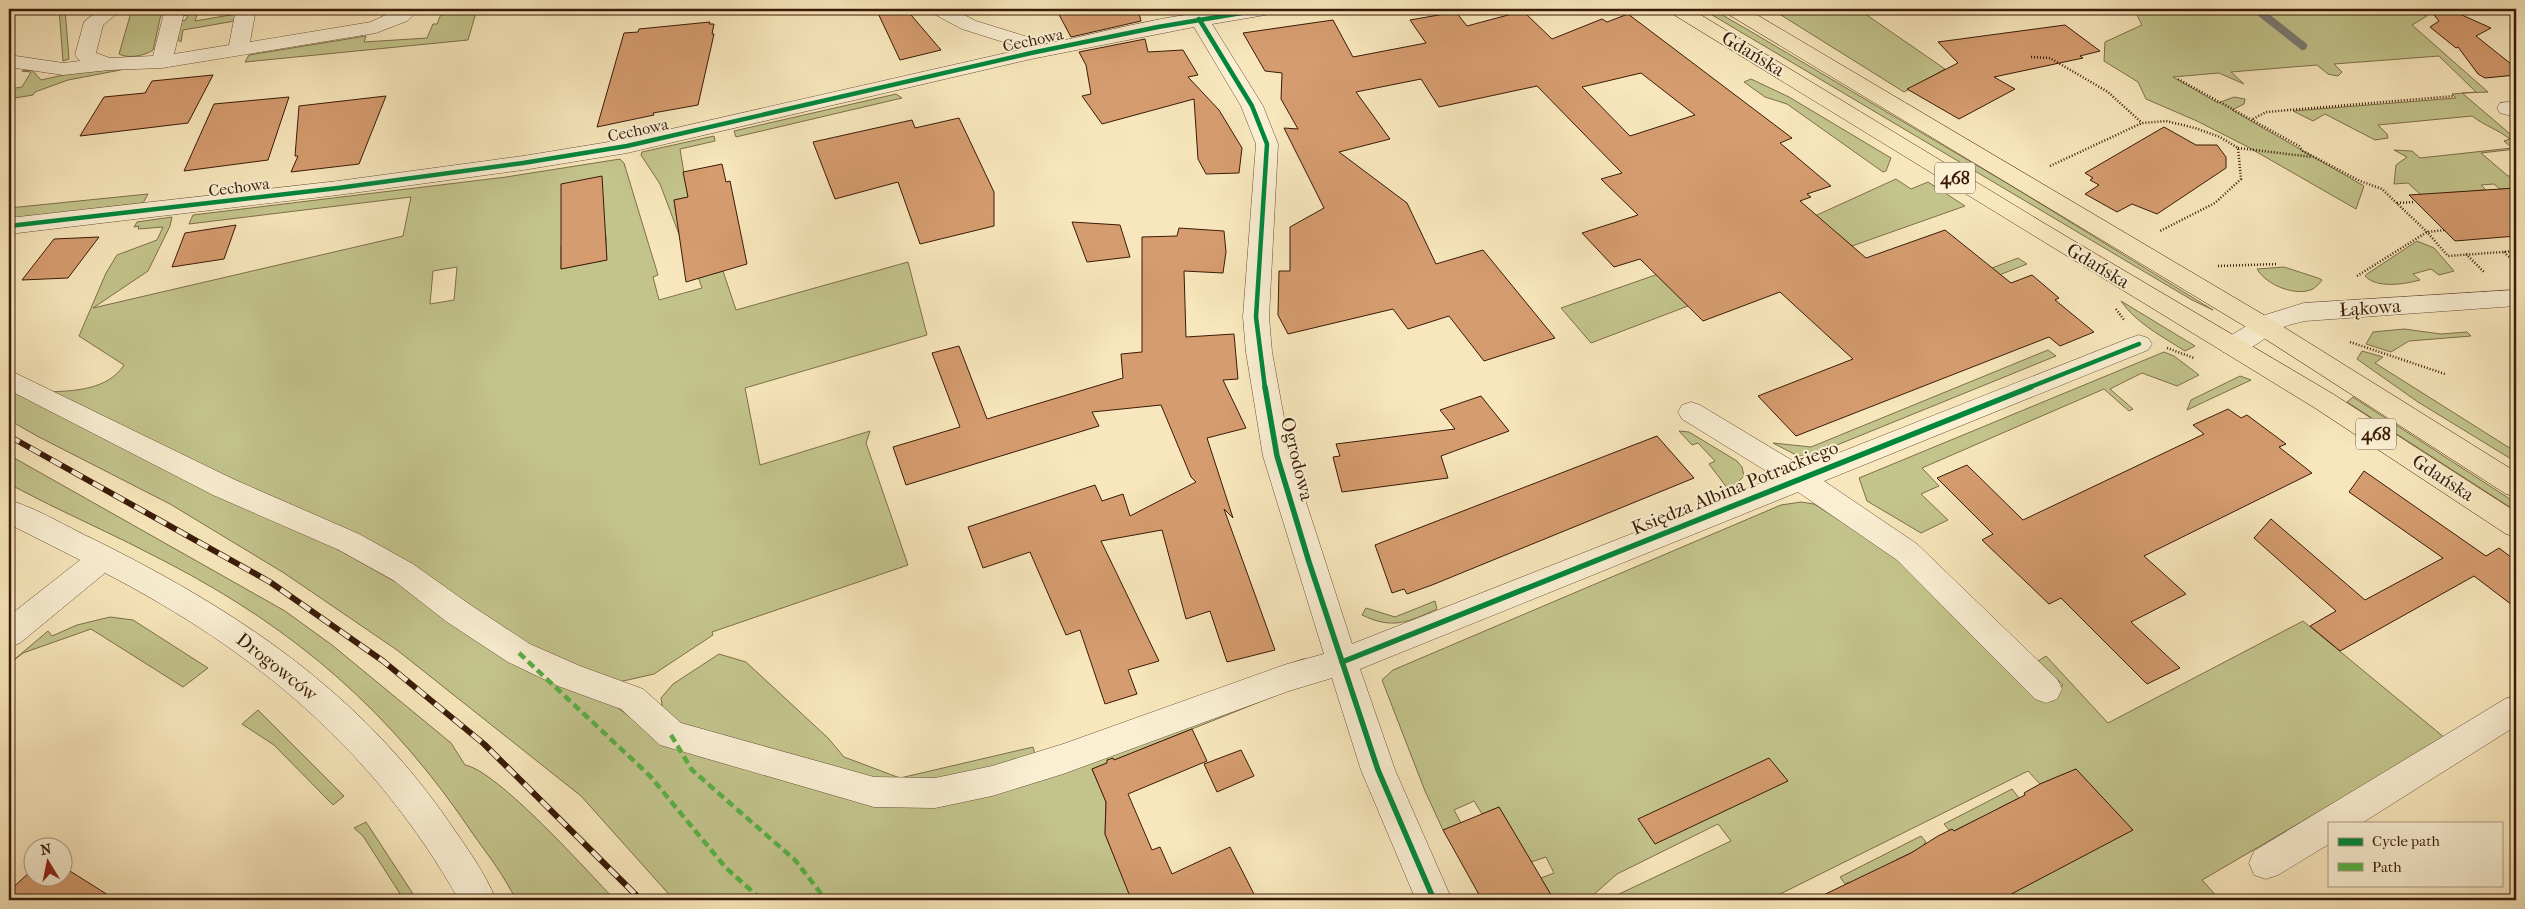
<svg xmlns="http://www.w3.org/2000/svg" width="2525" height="909" font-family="'IM FELL French Canon',serif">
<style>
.green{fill:#c3c48c;stroke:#7e6f4a;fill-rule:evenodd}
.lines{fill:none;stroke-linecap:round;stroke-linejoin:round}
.stream{stroke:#797c73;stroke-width:8}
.building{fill:#d59c6f;stroke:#3a1a07;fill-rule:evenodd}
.minor-casing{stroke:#6a4d34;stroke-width:1}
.major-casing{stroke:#3a1a07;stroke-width:1}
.path{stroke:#3a1a07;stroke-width:2.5;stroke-dasharray:1 2;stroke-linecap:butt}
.minor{fill:#faefd3;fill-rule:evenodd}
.major{fill:#f8e7bc;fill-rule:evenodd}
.rail-casing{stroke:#3a1a07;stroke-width:6}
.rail{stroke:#faefd3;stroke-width:4.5;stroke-dasharray:12;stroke-linecap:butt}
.quiet{stroke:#56b144;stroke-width:4.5;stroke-dasharray:8 4.5;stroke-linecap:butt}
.cycleway-far1-casing{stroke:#faefd3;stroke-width:7}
.cycleway-casing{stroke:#faefd3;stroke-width:9}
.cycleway-far1{stroke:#00873e;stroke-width:4.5}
.cycleway{stroke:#00873e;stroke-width:5.5}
.labels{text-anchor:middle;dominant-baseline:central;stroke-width:4;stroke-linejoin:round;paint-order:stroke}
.far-street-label{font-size:16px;fill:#3a1a07;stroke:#faefd3}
.shield{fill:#faefd3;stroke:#745a44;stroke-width:1}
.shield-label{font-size:18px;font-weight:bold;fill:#3a1a07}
.street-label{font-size:19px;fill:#3a1a07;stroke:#faefd3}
</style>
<rect width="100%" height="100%" fill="#f8e7bc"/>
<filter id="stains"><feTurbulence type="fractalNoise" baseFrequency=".004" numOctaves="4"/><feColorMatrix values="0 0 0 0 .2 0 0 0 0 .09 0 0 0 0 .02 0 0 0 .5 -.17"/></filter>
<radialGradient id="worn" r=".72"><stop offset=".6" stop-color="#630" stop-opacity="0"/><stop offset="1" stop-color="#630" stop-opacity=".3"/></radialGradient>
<g class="green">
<polygon points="59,9 65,9 69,59 63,61"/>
<path d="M132,9L162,10L153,50C144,56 128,59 119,54Z"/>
<polygon points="182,9 199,9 195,21 236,14 235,21 183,30 181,42 176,38 180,21 186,20 188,15 180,16"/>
<polygon points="443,9 477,9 468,40 245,62 249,55 366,36 364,42 427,38 433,24 437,24"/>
<polygon points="1702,9 1712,9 1750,31 2015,188 2213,310 2192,300"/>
<polygon points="1807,9 1858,9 1945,69 1904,92 1781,15"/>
<path d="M2134,9H2411L2427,16L2412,25L2488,92L2462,93L2516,139V149L2481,153L2508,176H2516V188L2500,189L2494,184L2481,185L2486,190L2421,195L2408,183L2394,184L2396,165L2407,157L2394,150L2412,151L2420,158L2512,148L2504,141L2510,139C2497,129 2485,126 2472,116L2378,125L2387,134L2388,138L2375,140L2325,114L2313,121L2293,111L2456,98L2452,94L2476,92L2439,56L2334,64L2342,72L2338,76L2328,74L2317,65L2231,72L2244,84L2219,73L2173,77L2218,103L2234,97L2245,99L2244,104L2232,110L2364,186L2356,209L2248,147L2197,121L2146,99L2138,82L2104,61L2105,42L2142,25Z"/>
<polygon points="136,67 68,80 35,92 33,95 9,99 9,89 22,87 31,72 22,71 32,70 41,80 68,74"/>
<polygon points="1751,79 1789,97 1891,158 1886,171 1883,172 1787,104 1765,97 1744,82"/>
<polygon points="896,94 902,98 736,137 734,131"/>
<path d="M714,136L715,141L680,149L688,197L674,200L677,220L703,214L708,261L713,274L723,271L736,310L908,262L927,335L745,388L760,465L870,431L866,443L908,565L712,632L713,635L654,674L619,682L580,672L245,488L47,392C74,391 108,390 124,365L79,336L106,273L117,255L157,240L163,227L138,229L139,226L134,227L137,222L172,217L170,226L148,271L93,308L403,236L411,197L189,224L193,215L506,177L620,159L624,163L658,275L653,277L659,300L702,288L694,265L691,266L660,184L641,155L642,152ZM606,237V260L561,269V246ZM457,267L454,300L430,304L433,271Z"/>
<polygon points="1896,179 1911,189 1928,182 1965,206 1852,246 1835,232 1679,297 1688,306 1591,343 1561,308 1784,230"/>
<polygon points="148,194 143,203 9,219 9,208"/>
<path d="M2417,241L2434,248L2454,271L2439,275L2431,269L2413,274L2420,280C2405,284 2377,289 2365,276L2367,274Z"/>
<polygon points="2018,258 2027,264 1898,315 1979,273"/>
<path d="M2284,267L2318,278L2322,280C2320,283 2316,287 2313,289C2296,297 2266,285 2257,269Z"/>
<path d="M2121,301L2195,346L2185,351C2163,337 2136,323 2121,301Z"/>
<polygon points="2404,329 2441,334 2467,332 2471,336 2409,341 2391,352 2366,344 2373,332"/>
<polygon points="2048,350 2056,356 1810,456 1798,456 1773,443 1811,447"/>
<polygon points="2362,351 2383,357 2375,363 2516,452 2516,462 2418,402 2357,359"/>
<polygon points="2164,352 2174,356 2199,375 2177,386 2142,373 2110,389 2133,409 2129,411 2104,389 1922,468 1939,486 1921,494 1948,520 1921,533 1867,501 1859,478"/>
<polygon points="2240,376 2251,380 2187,410 2191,400"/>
<polygon points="9,386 81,424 293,524 614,705 657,737 904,805 1312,681 1092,769 1106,802 1105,834 1132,900 674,900 581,796 397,650 284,573 170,504 37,436 9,420"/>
<polygon points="2353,397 2516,503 2516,511 2347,402"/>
<polygon points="1679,431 1689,432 1737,461 1742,467 1744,476 1734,486 1728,489 1709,464 1715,461 1698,443 1692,445"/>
<path d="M9,455L285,611L332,645L451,743L465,765C498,771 588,872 615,900H516C505,877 488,855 473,834C392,713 297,630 168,563C116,535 61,512 9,484Z"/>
<polygon points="1801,502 1814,504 1883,548 1915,575 2039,697 2063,685 2038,661 2046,656 2108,723 2303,621 2445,738 2202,880 2220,900 2000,900 2033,882 1978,819 1954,831 1949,830 1944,824 2012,789 2019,798 1999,808 2132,830 2076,769 2040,784 2028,771 1768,900 1759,898 1755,900 1616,900 1617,895 1731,841 1718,824 1617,874 1591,897 1591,900 1554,900 1541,878 1554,873 1546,857 1531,862 1499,807 1482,814 1474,801 1454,810 1461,823 1443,830 1425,791 1382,680 1393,670 1781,505"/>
<path d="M1435,601L1437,609C1408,622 1393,630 1362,615L1366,608L1395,617Z"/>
<polygon points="110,617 133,620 208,668 183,687 91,629 23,653 9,664 48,631 52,636 77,625"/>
<polygon points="719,654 746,662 828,738 844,757 900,778 1033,747 1036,758 1303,659 1306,659 1307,663 997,773 880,786 673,722 663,711 661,698 673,684"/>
<polygon points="258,710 344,796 333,805 274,745 242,724"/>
<polygon points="366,822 417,900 404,900 363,836 354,828"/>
<polygon points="1921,836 1926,842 1924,844 1925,846 1896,860 1929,900 1898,900 1875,871 1850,884 1849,882 1845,884 1840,877"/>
</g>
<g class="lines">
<polyline class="stream" points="2256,9 2303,46"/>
</g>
<g class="building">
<polygon points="876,9 906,9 941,50 900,60"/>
<polygon points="1056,9 1138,9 1141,21 1071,37"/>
<polygon points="2440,9 2449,14 2453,11 2491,28 2476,36 2516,68 2516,75 2485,78 2478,74 2458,47 2456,48 2430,27 2439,21 2434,15"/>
<path d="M1523,11L1552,39L1602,19L1607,22L1628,14L1792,138L1780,143L1831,186L1807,194L1811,197L1800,201L1866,258L1945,230L2011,283L2032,275L2059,298L2055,300L2094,332L2060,346L2049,337L1796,436L1758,396L1853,359L1780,292L1703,321L1640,259L1614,267L1582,233L1638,215L1601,179L1622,173L1537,86L1439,107L1421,79L1356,92L1390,139L1339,152L1407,203L1436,264L1483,250L1555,338L1484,361L1449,316L1408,329L1393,309L1288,334L1278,315L1279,271H1290V227L1324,208L1284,128L1298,129L1281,99L1282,73L1265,71L1243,33L1333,20L1353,57L1426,43L1410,20L1456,12L1467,26ZM1641,73L1695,115L1630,136L1582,87Z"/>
<polygon points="710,22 709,24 714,24 712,34 714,34 698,105 653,113 654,115 597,127 624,33 638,32 639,29"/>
<polygon points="2065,25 2100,51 2080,56 2083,58 1994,77 2015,89 1959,119 1907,89 1958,63 1938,42"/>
<polygon points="1145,39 1148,52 1183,50 1198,75 1188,77 1219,110 1242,148 1239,173 1206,174 1198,159 1194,99 1102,124 1082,96 1091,94 1086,65 1079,52"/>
<polygon points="213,75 188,123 80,136 104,97 145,93 152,81"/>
<polygon points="386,96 359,164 291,172 298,156 295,156 299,106"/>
<polygon points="289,97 268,160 184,171 214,104"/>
<polygon points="959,118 994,192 994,226 920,244 898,182 835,199 813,142 912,120 915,128"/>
<polygon points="2164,127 2196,145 2217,145 2226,157 2226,168 2157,214 2132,204 2117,212 2085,194 2099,185 2090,180 2093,178 2085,173"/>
<polygon points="722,164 726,182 730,181 747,264 686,282 674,200 688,197 683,172"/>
<polygon points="602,176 607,260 561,269 561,184"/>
<polygon points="2516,188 2516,236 2455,241 2409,195"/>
<polygon points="1072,222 1120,225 1130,257 1087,262"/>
<polygon points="236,225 224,259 172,267 185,233"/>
<polygon points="1179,228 1224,231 1226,252 1223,273 1184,271 1186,337 1234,334 1238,379 1223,380 1246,428 1207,438 1233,518 1224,509 1275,650 1227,662 1210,611 1186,619 1162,530 1101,541 1159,661 1128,670 1137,694 1105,704 1080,630 1066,635 1030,552 983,568 968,527 1095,485 1102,501 1123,494 1130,516 1196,482 1191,477 1161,405 1092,412 1099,426 906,485 893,447 960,427 932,353 959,346 987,419 1123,378 1121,354 1142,352 1142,237 1177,236"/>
<polygon points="99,237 68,278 22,280 54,239"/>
<polygon points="1481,396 1509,431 1441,456 1448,478 1342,492 1333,457 1340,456 1336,444 1455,429 1440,410"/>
<polygon points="2228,409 2241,418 2247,415 2286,444 2279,447 2312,473 2144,556 2186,594 2131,622 2180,668 2147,684 2061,598 2049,604 1982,540 1993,534 1937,478 1967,465 2023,520 2204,434 2193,425"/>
<polygon points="1657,436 1694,478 1432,585 1407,594 1404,589 1392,593 1375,545"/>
<polygon points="2364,471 2486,556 2499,548 2516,561 2516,608 2474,576 2340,651 2310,626 2336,611 2254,538 2271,519 2365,600 2443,558 2349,492"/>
<polygon points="1192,729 1207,761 1128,794 1152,850 1160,847 1172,874 1230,847 1257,900 1115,900 1129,894 1105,834 1106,802 1092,769 1107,763 1107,760 1113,758 1114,760"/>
<polygon points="1241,750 1254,776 1217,792 1204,764"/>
<polygon points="1769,758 1788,781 1655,844 1638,819"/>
<polygon points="2076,769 2133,830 2000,900 1813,900 1911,853 1938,836 1952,829 1954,831 2025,795 2024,793 2040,784"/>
<polygon points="1499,807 1537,871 1554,900 1482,900 1443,830"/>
<polygon points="62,866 116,900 9,900 9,891 32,870 32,876 62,876"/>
</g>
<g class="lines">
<defs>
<g id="minor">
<polygon points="100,9 123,9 103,25 96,53 110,58 153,56 165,9 185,9 174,54 229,45 236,9 256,9 250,42 371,22 398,9 420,9 407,21 376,33 162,68 109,70 63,75 9,67 9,55 63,63 80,61 75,55 84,22"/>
<path d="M929,9H953L976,21L1031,38L1037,46C1110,31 1202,4 1275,9L1272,13L1265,15L1212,24L1263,106L1278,144L1269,317L1272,352L1291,456L1352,644L1776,477L1682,419L1678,412L1682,405L1691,402L1700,405L1803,467L2130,338L2139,335L2148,338L2152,344L2148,350L1824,481L1917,544L2057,679L2062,689L2057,699L2046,703L2035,699L1897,560L1798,492L1360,669L1395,770L1452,900H1416L1361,770L1332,678L1289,691L1063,774L992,796L935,808L874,807L660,745L621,709L558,686L508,662L447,622L393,580L339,550L213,495L9,390V370L233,479L359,534L413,564L469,604L530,644L580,666L643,689L681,723L874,777L935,778L992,766L1063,744L1287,664L1324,654L1263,456L1246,352L1243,317L1256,144L1241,106L1194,27L1031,59L627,153L523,170L338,195L9,234V218L338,181L523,156L627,139L1019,50L1016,46L962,29L932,13Z"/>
<polygon points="2508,102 2516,104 2516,117 2500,113 2497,108 2500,103"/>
<path d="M2516,290V306L2305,321C2297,323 2289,324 2282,328C2263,337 2245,359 2223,352L2219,346L2223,340L2265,315L2304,303Z"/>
<path d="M9,500C39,509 67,527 95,540C236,610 358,690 449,822C466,847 485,872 496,900H459C374,750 257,652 105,573L20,643L9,647V616L80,560L9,524Z"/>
<polygon points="2516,695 2516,726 2362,823 2329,823 2329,844 2278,875 2266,879 2254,875 2249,863 2254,851 2505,699"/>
</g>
<g id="major">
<polygon points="1668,9 1691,9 2047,225 2333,394 2516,512 2516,537 2506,534 2315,408 1671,13"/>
<polygon points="1723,9 1747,9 2274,321 2516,472 2516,497 2506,494 2256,333 1726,13"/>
</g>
</defs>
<use href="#minor" class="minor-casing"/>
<use href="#major" class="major-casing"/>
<g class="path">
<polyline points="2031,57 2050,58 2108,92 2142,123"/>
<polyline points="2178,79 2299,146 2303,151 2360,181 2382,189 2427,232 2448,256 2516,251"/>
<polyline points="2253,119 2266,112 2454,96"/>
<polyline points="2238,148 2312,157"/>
<polyline points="2050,166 2142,123 2166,121 2195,128 2220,137 2238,148 2241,179 2215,203 2160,231"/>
<polyline points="2397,203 2415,202"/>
<polyline points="2504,252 2516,264"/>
<polyline points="2466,254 2485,273"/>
<polyline points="2218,266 2277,264"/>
<polyline points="2357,276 2427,232 2445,230"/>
<polyline points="2116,309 2124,320"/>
<polyline points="2350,342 2445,374"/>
<polyline points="2167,348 2194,358"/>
</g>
<use href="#minor" class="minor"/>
<use href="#major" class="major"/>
<defs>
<polyline id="rail" points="9,436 270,582 383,661 484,744 641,900"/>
</defs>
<use href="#rail" class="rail-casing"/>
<use href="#rail" class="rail"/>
<g class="quiet">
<polyline points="519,653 650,776 726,868 762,900"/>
<polyline points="671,735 692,770 795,860 826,900"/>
</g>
<defs>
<g id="cycleway-far1">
<polyline points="1199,19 1252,106 1267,144 1256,317 1265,388"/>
<polyline points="9,226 338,188 523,163 627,146 1031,53 1158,27 1265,9"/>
<polyline points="2028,388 2139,344"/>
</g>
<g id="cycleway">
<polyline points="1265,387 1277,456 1309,562 1378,770 1434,900"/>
<polyline points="1342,662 2031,387"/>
</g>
</defs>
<use href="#cycleway-far1" class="cycleway-far1-casing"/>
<use href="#cycleway" class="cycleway-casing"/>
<use href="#cycleway-far1" class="cycleway-far1"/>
<use href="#cycleway" class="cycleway"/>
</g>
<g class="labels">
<g class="far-street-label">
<text transform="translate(1033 40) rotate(-12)">Cechowa</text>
<text transform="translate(638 130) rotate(-12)">Cechowa</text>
<text transform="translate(239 187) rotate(-7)">Cechowa</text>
</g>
<g class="shield">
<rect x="1935" y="162.5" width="40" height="31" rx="4"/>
<rect x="2356" y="418.5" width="40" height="31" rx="4"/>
</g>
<g class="shield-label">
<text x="1955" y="178">468</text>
<text x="2376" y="434">468</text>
</g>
<g class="street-label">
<text transform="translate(1753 54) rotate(31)">Gdańska</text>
<text transform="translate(2098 266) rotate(31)">Gdańska</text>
<text transform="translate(2370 308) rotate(-4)">Łąkowa</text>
<text transform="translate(1297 459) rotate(76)">Ogrodowa</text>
<text transform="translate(2443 478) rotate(33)">Gdańska</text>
<text transform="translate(1735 488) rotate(-22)">Księdza Albina Potrackiego</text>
<text transform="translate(277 667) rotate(38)">Drogowców</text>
</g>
</g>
<rect width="2525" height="909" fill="none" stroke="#f8e7bc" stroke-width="30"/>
<rect x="10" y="10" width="2505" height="889" fill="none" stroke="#3a1a07" stroke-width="2.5"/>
<rect x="15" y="15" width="2495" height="879" fill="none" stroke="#3a1a07"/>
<rect x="2328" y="822" width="175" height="65" fill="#faefd3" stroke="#ad9a81"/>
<rect x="2338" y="838" width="25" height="8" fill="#00873e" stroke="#ad9a81"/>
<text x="2372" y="846" font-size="15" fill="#3a1a07">Cycle path</text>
<rect x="2338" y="863" width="25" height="8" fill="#56b144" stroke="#ad9a81"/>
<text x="2372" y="872" font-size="15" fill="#3a1a07">Path</text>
<g transform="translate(48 862) rotate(350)"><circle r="24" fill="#faefd3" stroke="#ad9a81"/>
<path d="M0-4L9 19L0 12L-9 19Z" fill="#8f2418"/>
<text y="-8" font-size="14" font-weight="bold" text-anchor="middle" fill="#3a1a07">N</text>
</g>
<rect width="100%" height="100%" filter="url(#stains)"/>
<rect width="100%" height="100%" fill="url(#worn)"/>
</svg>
